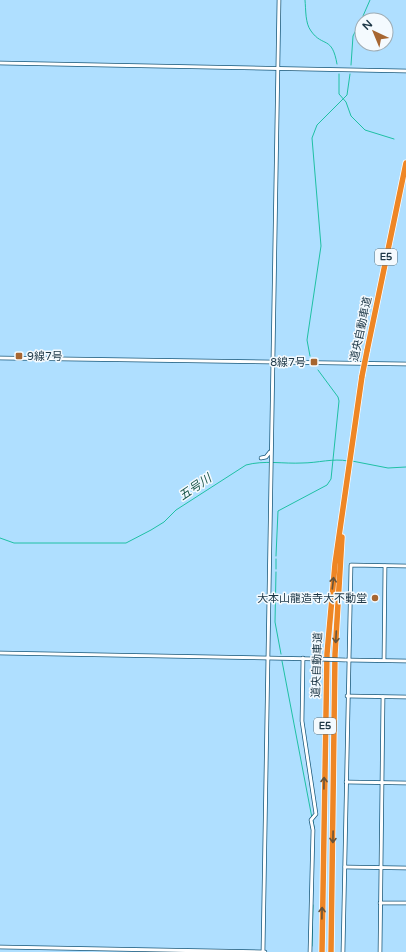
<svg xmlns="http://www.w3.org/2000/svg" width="406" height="952" font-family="'Varela Round','Noto Sans JP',sans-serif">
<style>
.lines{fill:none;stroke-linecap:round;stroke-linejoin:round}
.stream{stroke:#1fc0a4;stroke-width:1}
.minor-casing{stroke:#185779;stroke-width:4.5}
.motorway-casing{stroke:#fff;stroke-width:7}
.minor{stroke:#fff;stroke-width:3}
.motorway{stroke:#ee8625;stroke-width:5.5}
.minor-bridge-casing{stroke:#185779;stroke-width:4.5;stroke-linecap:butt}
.motorway-bridge-casing{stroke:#fff;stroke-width:7;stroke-linecap:butt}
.minor-bridge{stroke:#fff;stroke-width:3}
.motorway-bridge{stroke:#ee8625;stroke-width:5.5}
.oneway{stroke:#66533a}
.poi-dot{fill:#a76631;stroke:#f4fafe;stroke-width:1.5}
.labels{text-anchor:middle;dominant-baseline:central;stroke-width:3;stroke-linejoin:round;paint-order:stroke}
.shield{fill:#f4fafe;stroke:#5e727d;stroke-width:1}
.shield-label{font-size:10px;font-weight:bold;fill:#1d3746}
.street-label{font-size:11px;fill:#1d3746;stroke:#f4fafe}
.poi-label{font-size:11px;fill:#1d3746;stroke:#f4fafe;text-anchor:end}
.water-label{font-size:12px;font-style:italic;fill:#1b564a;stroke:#f4fafe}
</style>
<rect width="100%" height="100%" fill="#afdfff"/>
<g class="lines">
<g class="stream">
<path d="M305,0C306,10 305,23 311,31C323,48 332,35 337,64"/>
<polyline points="363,16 370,0"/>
<polyline points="351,65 353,36 361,20"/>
<polyline points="339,74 339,94 346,102 351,116 365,130 394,139"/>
<polyline points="310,356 307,340 321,246 312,138 317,125 347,95 350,74"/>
<polyline points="352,461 388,468 406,467"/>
<path d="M0,538L14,543H126L151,530L164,522L176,510L246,465C264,460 284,464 302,463C318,463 333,458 348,461"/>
<polyline points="276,556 278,511 327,485 331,479 339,401 338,397 318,370"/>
<polyline points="276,559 276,569"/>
<polyline points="276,572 275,622 281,654"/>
<polyline points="282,661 312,818"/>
<polyline points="313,821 314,827"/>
<polyline points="312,946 313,905"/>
</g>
<defs>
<g id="minor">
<polyline points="0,63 406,71"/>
<polyline points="0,358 406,364"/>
<polyline points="261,458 266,457 270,452"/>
<polyline points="0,653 318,659"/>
<polyline points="303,658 302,721 316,814 311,820 313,830 310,952"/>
<polyline points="346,660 406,661"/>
<polyline points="384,660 385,566"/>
<polyline points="347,696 406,697"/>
<polyline points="346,782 406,783"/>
<polyline points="345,867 406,868"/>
<polyline points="380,903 406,903"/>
<polyline points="0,947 265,952"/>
<polyline points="263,952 279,0"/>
<polyline points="343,952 351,565 406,566"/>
<polyline points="380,952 383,697"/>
</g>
<g id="motorway">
<polyline points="367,351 406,163"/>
<polyline points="322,952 327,654 335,564 362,376"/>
<polyline points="331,952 335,654 342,537"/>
</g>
</defs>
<use href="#minor" class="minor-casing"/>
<use href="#motorway" class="motorway-casing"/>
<use href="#minor" class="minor"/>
<use href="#motorway" class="motorway"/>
<defs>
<polyline id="minor-bridge" points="318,659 345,660"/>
<polyline id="motorway-bridge" points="362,376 367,351"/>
</defs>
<use href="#minor-bridge" class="minor-bridge-casing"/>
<use href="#motorway-bridge" class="motorway-bridge-casing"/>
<use href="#minor-bridge" class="minor-bridge"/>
<use href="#motorway-bridge" class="motorway-bridge"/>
</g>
<defs><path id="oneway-shaft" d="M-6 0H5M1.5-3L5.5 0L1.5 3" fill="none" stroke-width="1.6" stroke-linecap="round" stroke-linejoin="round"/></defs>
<g class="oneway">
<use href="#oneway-shaft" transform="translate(333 583) rotate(-83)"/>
<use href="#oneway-shaft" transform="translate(336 637) rotate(93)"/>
<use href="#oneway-shaft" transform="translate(324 783) rotate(-89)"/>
<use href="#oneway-shaft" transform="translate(333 837) rotate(91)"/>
<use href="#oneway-shaft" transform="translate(322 913) rotate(-89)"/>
</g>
<g class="poi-dot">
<rect x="15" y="352" width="8" height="8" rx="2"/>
<rect x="310" y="358" width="8" height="8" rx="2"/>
<circle cx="375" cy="598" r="4"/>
</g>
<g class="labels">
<g class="shield">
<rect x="375" y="249" width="22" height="16" rx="3"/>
<rect x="314" y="718" width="22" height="16" rx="3"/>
</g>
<g class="shield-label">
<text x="386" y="257">E5</text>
<text x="325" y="726">E5</text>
</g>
<g class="street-label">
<text transform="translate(361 329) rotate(-78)">道央自動車道</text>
<text transform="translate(317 665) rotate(-88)">道央自動車道</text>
</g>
<g class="poi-label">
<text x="27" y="356" text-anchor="start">9線7号</text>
<text x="306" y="362">8線7号</text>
<text x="367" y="598">大本山龍造寺大不動堂</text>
</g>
<g class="water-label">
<text transform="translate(195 487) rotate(-34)">五号川</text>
</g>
</g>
<g transform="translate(374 32) rotate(316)"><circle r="19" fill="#f4fafe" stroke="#9eacb4"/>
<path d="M0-3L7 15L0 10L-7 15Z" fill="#a76631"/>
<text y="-6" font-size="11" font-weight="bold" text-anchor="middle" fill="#1d3746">N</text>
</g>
</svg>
